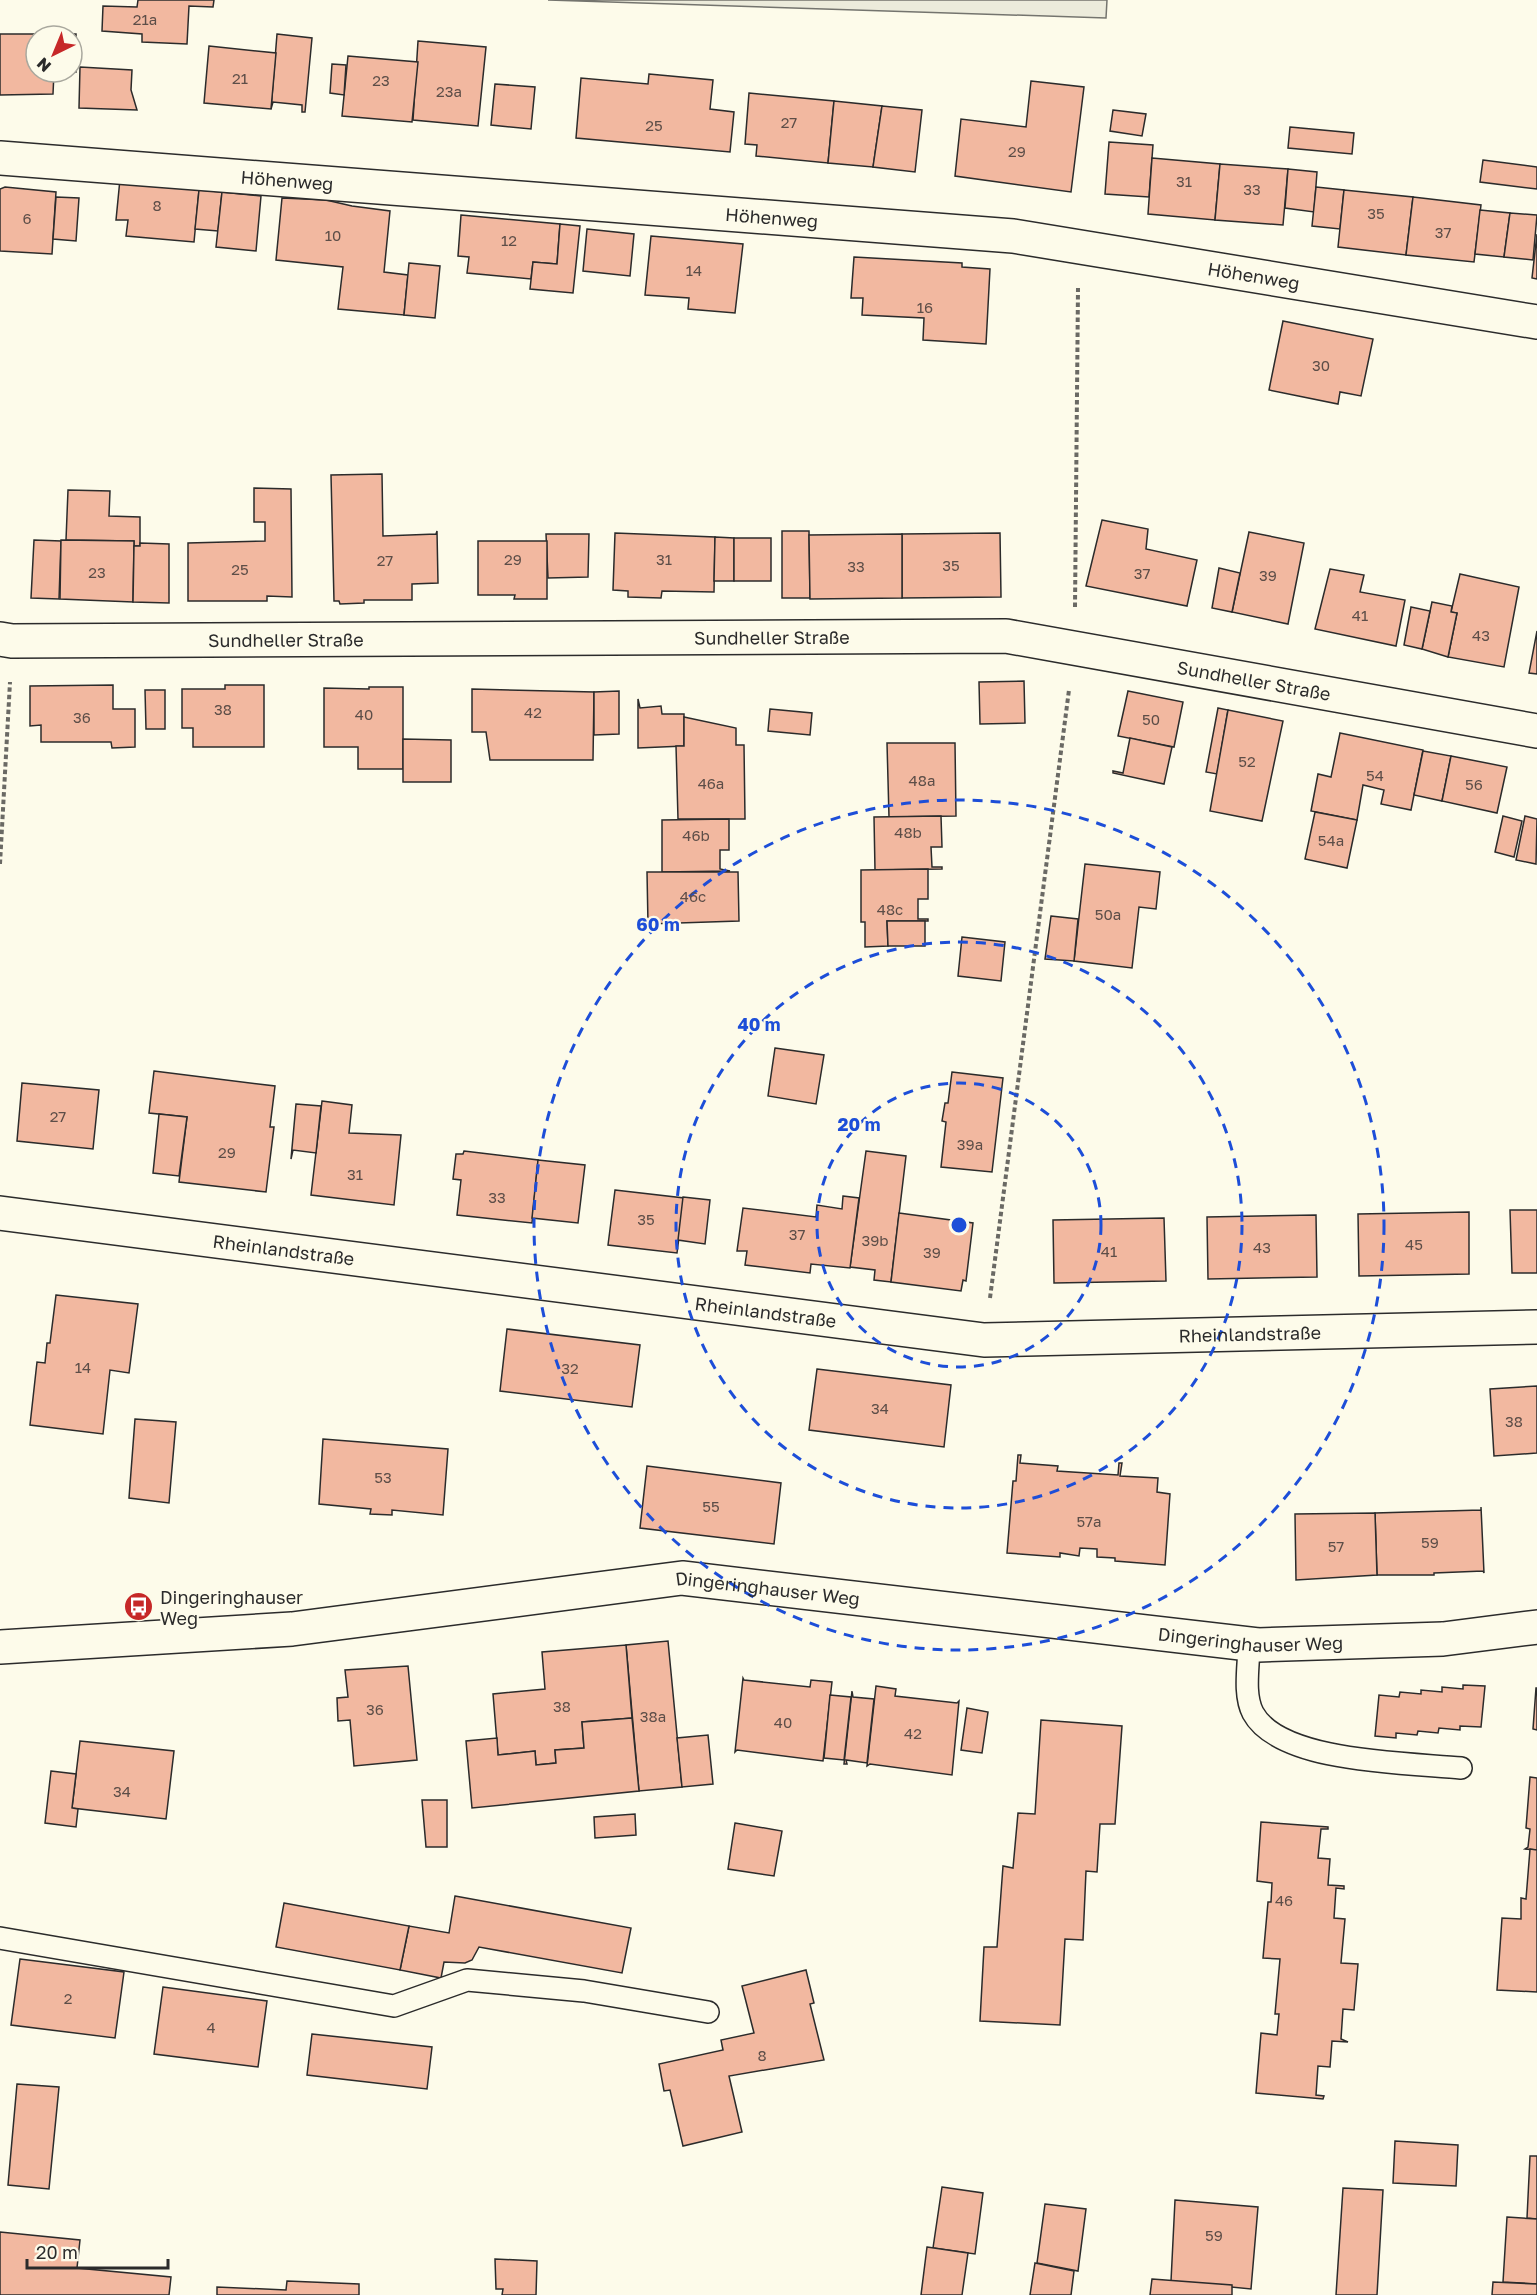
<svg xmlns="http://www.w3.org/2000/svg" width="1537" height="2295" font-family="'Golos Text',sans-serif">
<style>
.green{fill:#ecebdb;stroke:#74746e;stroke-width:1.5}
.building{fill:#f2b8a0;stroke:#2b2b2b;stroke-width:1.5}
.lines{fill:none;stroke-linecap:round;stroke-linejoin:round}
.lane-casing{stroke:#2b2b2b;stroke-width:24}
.street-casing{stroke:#2b2b2b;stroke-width:36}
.path{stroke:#6a6964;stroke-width:4;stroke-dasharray:4.5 3;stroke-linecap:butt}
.lane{stroke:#fdfbea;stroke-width:21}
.street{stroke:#fdfbea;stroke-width:33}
.ring{fill:none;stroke:#1d4ed8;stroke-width:3;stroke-dasharray:10 8}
.labels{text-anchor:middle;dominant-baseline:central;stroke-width:4.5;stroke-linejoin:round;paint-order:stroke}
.number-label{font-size:15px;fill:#5d4e48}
.street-label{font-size:18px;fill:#2b2b2b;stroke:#fdfbea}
.poi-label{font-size:18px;fill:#2b2b2b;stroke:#fdfbea;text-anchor:start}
.centre{fill:#1d4ed8;stroke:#fdfbea;stroke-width:3}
.ring-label{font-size:18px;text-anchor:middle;font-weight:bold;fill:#1d4ed8;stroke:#fdfbea;stroke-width:4.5;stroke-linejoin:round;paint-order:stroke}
</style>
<rect width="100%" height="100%" fill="#fdfbea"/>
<polygon class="green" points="548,0 1107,0 1106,18"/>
<g class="building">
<polygon points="138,0 214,0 213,7 189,6 187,44 142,42 142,34 102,31 103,6 137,7"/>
<polygon points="0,34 52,34 36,36 36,72 54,72 53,94 0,95"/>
<polygon points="52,34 76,34 76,72 54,73 72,72 72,36"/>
<polygon points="277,34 312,38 305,112 302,112 302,105 273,102 271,109"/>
<polygon points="418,41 486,47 478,126 413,120"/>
<polygon points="209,46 276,53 271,109 204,103"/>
<polygon points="348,56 418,62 412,122 342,116"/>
<polygon points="332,64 346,65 344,95 330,93"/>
<polygon points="80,67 132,70 131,90 137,110 79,108"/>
<polygon points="649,74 713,80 710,109 734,112 730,152 576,138 581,78 648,84"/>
<polygon points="1031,81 1084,87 1071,192 955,176 961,119 1026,127"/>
<polygon points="495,84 535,87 531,129 491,125"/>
<polygon points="749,93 834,101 828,163 756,156 757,145 745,144"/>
<polygon points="834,101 882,106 873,167 828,163"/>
<polygon points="882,106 922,110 915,172 873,167"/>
<polygon points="1113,110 1146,114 1142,136 1110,131"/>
<polygon points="1290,127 1354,133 1352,154 1288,148"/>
<polygon points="1109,142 1153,145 1149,197 1105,194"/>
<polygon points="1152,158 1220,164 1215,220 1148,214"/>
<polygon points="1483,160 1537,167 1537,189 1480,182"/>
<polygon points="1220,164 1288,169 1283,225 1215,220"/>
<polygon points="1288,169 1317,172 1314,212 1285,208"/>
<polygon points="120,179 199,190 194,242 126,236 128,220 116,220"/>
<polygon points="5,187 56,192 52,254 0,251 0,189"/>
<polygon points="1316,187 1344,190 1340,229 1312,226"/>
<polygon points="199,190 222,192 218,231 195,229"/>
<polygon points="1344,190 1413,197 1406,255 1338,247"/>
<polygon points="222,192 261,196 256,251 216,247"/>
<polygon points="56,197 79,198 76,241 53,239"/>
<polygon points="1413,197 1481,205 1474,262 1406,255"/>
<polygon points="282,198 326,200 352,206 390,211 384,272 408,275 404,315 338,309 343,267 276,260"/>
<polygon points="1480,210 1510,213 1504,257 1475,254"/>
<polygon points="1510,213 1537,215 1533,260 1504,257"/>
<polygon points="461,215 560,224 557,264 533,262 531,279 467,273 469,257 458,256"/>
<polygon points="560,224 580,226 573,293 530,289 533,262 557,264"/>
<polygon points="587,229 634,234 630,276 583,271"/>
<polygon points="1537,234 1537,279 1532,278"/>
<polygon points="651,236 743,244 735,313 688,309 689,298 645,295"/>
<polygon points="854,257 962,263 962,267 990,269 986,344 923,340 924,318 862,315 863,298 851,298"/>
<polygon points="409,263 440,266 435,318 404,315"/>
<polygon points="1283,321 1373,339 1361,396 1340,392 1338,404 1269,390"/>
<polygon points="382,474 383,536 436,534 437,531 438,583 412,584 412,600 364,600 364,603 340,604 339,601 334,601 331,475"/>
<polygon points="254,488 291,489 292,597 267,596 267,601 188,601 188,543 265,541 265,522 254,522"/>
<polygon points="68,490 110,491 109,516 140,517 140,546 134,546 134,541 66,540"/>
<polygon points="1102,520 1148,529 1146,549 1197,560 1187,606 1086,586"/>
<polygon points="782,531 809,531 810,598 782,598"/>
<polygon points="1249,532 1304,543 1288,624 1232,612"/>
<polygon points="615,533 715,537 714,592 662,591 661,598 628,597 628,591 613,590"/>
<polygon points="1000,533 1001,597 902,598 902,534"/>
<polygon points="546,534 589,534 588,577 548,578"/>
<polygon points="902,534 902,598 810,599 809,535"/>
<polygon points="715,537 734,538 734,581 714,581"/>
<rect x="734" y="538" width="37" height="43"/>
<polygon points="34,540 61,541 59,599 31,598"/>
<polygon points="61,540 134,541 133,602 60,599"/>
<polygon points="478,541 547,541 547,599 514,599 515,595 478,595"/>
<polygon points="140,543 169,544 169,603 133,602 134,546 140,546"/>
<polygon points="1219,568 1240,573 1232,612 1212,608"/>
<polygon points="1330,569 1364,575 1360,592 1405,600 1396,646 1315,629"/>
<polygon points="1460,574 1519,587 1504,667 1448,657 1457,613 1451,612"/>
<polygon points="1432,602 1452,606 1451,612 1457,613 1448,657 1422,649"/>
<polygon points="1411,607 1430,611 1422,649 1404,645"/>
<polygon points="1537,631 1537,674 1529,673"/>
<polygon points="1024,681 1025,723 980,724 979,682"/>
<polygon points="113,685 113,709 135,709 135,747 112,748 111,742 41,742 41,725 30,726 30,686"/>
<polygon points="225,685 264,685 264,747 193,747 193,728 182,728 182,689 225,689"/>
<polygon points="369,687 403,687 403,769 358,769 358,747 324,747 324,688 369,689"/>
<polygon points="472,689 594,692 593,760 490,760 486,732 472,732"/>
<polygon points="145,690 165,690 165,729 146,729"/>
<polygon points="619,691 619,734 594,735 594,692"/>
<polygon points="1128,691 1183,702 1174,747 1118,736"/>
<polygon points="638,699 640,708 661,706 662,714 684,714 684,746 638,748"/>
<polygon points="1218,708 1228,710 1217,774 1206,772"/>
<polygon points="770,709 812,713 810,735 768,731"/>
<polygon points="1228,710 1283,721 1262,821 1210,811"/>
<polygon points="684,717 736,728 736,745 744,745 745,819 678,819 676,746 684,746"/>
<polygon points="1340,733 1423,750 1411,810 1381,804 1384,790 1363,785 1357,820 1311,811 1318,774 1331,777"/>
<polygon points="1130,738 1172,747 1164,784 1113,773 1113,771 1123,773"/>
<polygon points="403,739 451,740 451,782 403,782"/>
<polygon points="887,743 955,743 956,816 889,817"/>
<polygon points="1423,751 1451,756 1442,801 1414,795"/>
<polygon points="1451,756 1507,767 1497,813 1442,801"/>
<polygon points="1315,812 1357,820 1347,868 1305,859"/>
<polygon points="941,816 942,847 931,847 932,867 942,867 942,869 875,870 874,817"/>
<polygon points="1503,816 1522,821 1514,857 1495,852"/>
<polygon points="1525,816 1537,819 1536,864 1516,860"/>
<polygon points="729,819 729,850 720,850 720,869 730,871 662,872 662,820"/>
<polygon points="1085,864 1160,872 1156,909 1139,907 1132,968 1074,961"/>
<polygon points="928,869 928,899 918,899 918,919 928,919 928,921 887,921 888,946 865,947 865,922 861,922 861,870"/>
<polygon points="647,872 738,872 739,921 648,924"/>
<polygon points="1051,916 1078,919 1074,961 1045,959"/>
<polygon points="887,921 925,921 925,946 888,946"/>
<polygon points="962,937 1005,942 1001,981 958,976"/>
<polygon points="775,1048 824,1055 816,1104 768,1096"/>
<polygon points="154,1071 275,1086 270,1127 274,1127 266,1192 179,1182 187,1117 149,1113"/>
<polygon points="952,1072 1003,1078 992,1172 941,1167 946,1122 942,1121 945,1103 948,1103"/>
<polygon points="22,1083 99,1090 93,1149 17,1141"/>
<polygon points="322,1101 352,1105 349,1133 401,1135 394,1205 311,1195"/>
<polygon points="296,1104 321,1106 316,1153 293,1150 291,1159"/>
<polygon points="159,1114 187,1117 179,1176 153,1173"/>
<polygon points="464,1151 538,1160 532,1223 457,1215 461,1180 453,1179 456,1154 463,1154"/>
<polygon points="866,1151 906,1156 891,1282 874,1280 875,1270 850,1267"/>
<polygon points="538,1160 585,1165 578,1223 532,1218"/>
<polygon points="615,1190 684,1198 677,1253 608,1245"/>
<polygon points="843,1196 859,1198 850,1268 811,1264 810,1273 745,1265 747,1251 737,1251 743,1208 816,1217 817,1205 842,1209"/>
<polygon points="683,1197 710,1200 705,1244 678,1240"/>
<polygon points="1510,1210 1537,1210 1537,1273 1512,1273"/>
<polygon points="1469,1212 1469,1274 1359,1276 1358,1214"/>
<polygon points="899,1213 973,1223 966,1281 963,1280 961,1291 891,1282"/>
<polygon points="1316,1215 1317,1277 1208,1279 1207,1217"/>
<polygon points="1164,1218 1166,1281 1054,1283 1053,1220"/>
<polygon points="56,1295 138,1304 129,1373 110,1370 103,1434 30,1425 37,1362 45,1363 47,1343 50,1343"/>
<polygon points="507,1329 640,1345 632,1407 500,1391"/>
<polygon points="817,1369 951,1385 944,1447 809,1430"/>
<polygon points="1537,1386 1537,1453 1494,1456 1490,1389"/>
<polygon points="135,1419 176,1422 169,1503 129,1498"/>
<polygon points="323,1439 448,1449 443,1515 392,1510 392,1515 370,1514 371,1509 319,1504"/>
<polygon points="1018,1455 1021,1455 1020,1463 1058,1466 1057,1471 1118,1475 1119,1463 1122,1463 1120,1476 1158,1478 1157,1492 1170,1494 1165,1565 1115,1561 1115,1558 1097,1557 1097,1549 1080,1548 1079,1556 1060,1553 1060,1557 1007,1553 1013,1481 1016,1481"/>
<polygon points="647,1466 781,1483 774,1544 640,1528"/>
<polygon points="1481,1507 1484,1573 1483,1571 1434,1573 1434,1575 1377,1575 1375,1513 1481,1510"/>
<polygon points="1375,1513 1377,1575 1296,1580 1295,1514"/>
<polygon points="668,1641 682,1787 639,1791 626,1645"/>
<polygon points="626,1645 632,1718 582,1722 584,1748 555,1750 556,1763 536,1765 535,1751 498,1755 493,1694 545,1689 542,1652"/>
<polygon points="408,1666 417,1760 354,1766 350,1720 338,1721 337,1698 348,1697 345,1670"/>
<polygon points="743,1678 744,1680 810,1687 811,1680 832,1682 823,1761 737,1750 735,1752"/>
<polygon points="1463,1685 1485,1686 1481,1727 1460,1726 1460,1730 1439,1728 1438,1733 1418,1731 1417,1735 1396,1733 1396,1738 1375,1736 1379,1695 1399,1697 1400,1692 1421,1694 1421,1690 1442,1692 1442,1687 1463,1689"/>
<polygon points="876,1686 896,1689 895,1696 957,1703 959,1701 952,1775 870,1764 867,1766"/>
<polygon points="1536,1688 1537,1688 1537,1730 1533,1729"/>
<polygon points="852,1691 853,1697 874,1699 867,1763 846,1760 847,1764 844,1764"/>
<polygon points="830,1695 851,1697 844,1760 824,1758"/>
<polygon points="967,1708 988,1712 982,1753 961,1750"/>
<polygon points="632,1718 639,1791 472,1808 466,1741 497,1738 498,1755 535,1751 536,1765 556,1763 555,1750 584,1748 582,1722"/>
<polygon points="1041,1720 1122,1726 1115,1824 1100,1824 1097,1872 1086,1871 1083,1940 1065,1939 1060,2025 980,2021 984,1947 997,1947 1003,1866 1013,1868 1018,1813 1035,1814"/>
<polygon points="708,1735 713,1784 682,1787 677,1738"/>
<polygon points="80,1741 174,1751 166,1819 72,1808"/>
<polygon points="51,1771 76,1774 72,1808 78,1809 76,1827 45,1823"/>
<polygon points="1530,1777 1537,1778 1537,1850 1525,1849 1528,1847 1530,1829 1526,1828"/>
<polygon points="422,1800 447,1800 447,1847 426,1847"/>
<polygon points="635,1814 636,1835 595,1838 594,1817"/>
<polygon points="1261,1822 1328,1827 1328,1829 1321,1829 1318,1858 1330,1859 1328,1885 1344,1886 1344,1889 1336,1888 1334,1918 1345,1919 1341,1963 1358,1964 1354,2010 1343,2009 1341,2039 1348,2042 1332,2041 1330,2067 1318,2066 1316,2095 1324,2096 1323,2099 1256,2093 1261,2033 1277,2035 1279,2014 1275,2014 1280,1959 1263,1958 1268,1902 1271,1902 1272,1883 1257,1881"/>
<polygon points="735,1823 782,1831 774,1876 728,1869"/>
<polygon points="1530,1849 1537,1850 1537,1992 1497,1990 1502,1918 1521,1919 1521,1898 1526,1899"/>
<polygon points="455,1896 631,1928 622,1973 479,1947 472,1960 465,1963 444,1962 441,1978 400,1970 409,1926 449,1933"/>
<polygon points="284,1903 409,1926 400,1970 276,1947"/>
<polygon points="20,1959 124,1972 115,2038 11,2025"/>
<polygon points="806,1970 814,2003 810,2004 824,2060 729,2076 742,2132 683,2146 670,2090 664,2091 659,2064 723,2050 721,2040 754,2033 742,1986"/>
<polygon points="163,1987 267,2001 258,2067 154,2054"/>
<polygon points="312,2034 432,2047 427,2089 307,2075"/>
<polygon points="17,2084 59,2087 49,2189 8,2185"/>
<polygon points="1395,2141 1458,2145 1456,2186 1393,2183"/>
<polygon points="1530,2156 1537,2156 1537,2219 1527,2218"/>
<polygon points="942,2187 983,2193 975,2254 933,2248"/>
<polygon points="1343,2188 1383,2190 1377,2295 1336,2295"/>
<polygon points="1175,2200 1258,2207 1251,2289 1171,2281"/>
<polygon points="1045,2204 1086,2209 1078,2271 1037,2263"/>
<polygon points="1507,2217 1537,2219 1537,2284 1503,2282"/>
<polygon points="0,2232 80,2240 77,2268 171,2277 169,2295 0,2295"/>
<polygon points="927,2247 968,2253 962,2295 921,2295"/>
<polygon points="495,2259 537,2261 536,2295 502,2295 503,2289 496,2289"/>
<polygon points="1035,2263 1074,2271 1071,2295 1030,2295"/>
<polygon points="1152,2279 1232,2285 1232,2295 1150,2295"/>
<polygon points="287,2281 359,2284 359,2295 217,2295 217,2287 286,2290"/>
<polygon points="1493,2282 1537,2284 1537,2295 1492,2295"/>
</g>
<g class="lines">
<defs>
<g id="lane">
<path d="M1249,1644C1249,1665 1243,1694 1253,1713C1280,1763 1409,1763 1461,1768"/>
<polyline points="0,1938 394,2006 467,1980 584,1991 708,2012"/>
</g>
<g id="street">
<path id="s1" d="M0,158L1013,236L1537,322"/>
<path id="s2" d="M0,639L12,641L1006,636L1537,731"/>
<path id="s3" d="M0,1213L984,1340L1537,1327"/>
<path id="s4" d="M0,1647L292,1629L682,1578L1258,1645L1443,1639L1537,1627"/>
</g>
</defs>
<use href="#lane" class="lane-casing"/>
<use href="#street" class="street-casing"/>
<g class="path">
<polyline points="1075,607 1078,288"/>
<polyline points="0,864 10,682"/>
<polyline points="990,1298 1069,690"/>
</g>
<use href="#lane" class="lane"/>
<use href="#street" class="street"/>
</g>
<g class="ring">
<circle cx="959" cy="1225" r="142"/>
<circle cx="959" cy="1225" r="283"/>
<circle cx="959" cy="1225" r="425"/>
</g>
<defs>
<symbol id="bus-disc" viewBox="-11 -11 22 22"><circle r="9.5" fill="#c62828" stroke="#fdfbea"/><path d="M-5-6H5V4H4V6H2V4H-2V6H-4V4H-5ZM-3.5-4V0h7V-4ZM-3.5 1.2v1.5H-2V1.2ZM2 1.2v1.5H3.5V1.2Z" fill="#fff"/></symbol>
</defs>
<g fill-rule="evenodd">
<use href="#bus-disc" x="122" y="1590" width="33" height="33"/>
</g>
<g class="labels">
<g class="number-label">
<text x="145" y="19">21a</text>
<text x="240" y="78">21</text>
<text x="381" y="80">23</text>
<text x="449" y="91">23a</text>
<text x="789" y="122">27</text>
<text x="654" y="125">25</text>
<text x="1017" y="151">29</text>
<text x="1184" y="181">31</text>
<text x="1252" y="189">33</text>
<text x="157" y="205">8</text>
<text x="1376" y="213">35</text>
<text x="27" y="218">6</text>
<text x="1443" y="232">37</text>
<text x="333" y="235">10</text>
<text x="509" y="240">12</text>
<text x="694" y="270">14</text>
<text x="925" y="307">16</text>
<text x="1321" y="365">30</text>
<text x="513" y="559">29</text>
<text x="664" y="559">31</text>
<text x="385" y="560">27</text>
<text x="951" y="565">35</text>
<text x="856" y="566">33</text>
<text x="240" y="569">25</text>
<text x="97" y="572">23</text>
<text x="1142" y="573">37</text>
<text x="1268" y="575">39</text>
<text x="1360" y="615">41</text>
<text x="1481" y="635">43</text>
<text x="223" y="709">38</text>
<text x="533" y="712">42</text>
<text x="364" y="714">40</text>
<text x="82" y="717">36</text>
<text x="1151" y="719">50</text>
<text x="1247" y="761">52</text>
<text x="1375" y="775">54</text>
<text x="922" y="780">48a</text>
<text x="711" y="783">46a</text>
<text x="1474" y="784">56</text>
<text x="908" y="832">48b</text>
<text x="696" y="835">46b</text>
<text x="1331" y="840">54a</text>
<text x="693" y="896">46c</text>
<text x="890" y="909">48c</text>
<text x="1108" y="914">50a</text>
<text x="58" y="1116">27</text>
<text x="970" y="1144">39a</text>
<text x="227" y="1152">29</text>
<text x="355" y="1174">31</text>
<text x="497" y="1197">33</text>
<text x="646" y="1219">35</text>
<text x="797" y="1234">37</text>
<text x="875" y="1240">39b</text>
<text x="1414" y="1244">45</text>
<text x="1262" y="1247">43</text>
<text x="1109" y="1251">41</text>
<text x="932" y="1252">39</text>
<text x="83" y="1367">14</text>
<text x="570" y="1368">32</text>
<text x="880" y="1408">34</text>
<text x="1514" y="1421">38</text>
<text x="383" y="1477">53</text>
<text x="711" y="1506">55</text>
<text x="1089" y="1521">57a</text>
<text x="1430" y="1542">59</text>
<text x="1336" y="1546">57</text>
<text x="562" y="1706">38</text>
<text x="375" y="1709">36</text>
<text x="653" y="1716">38a</text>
<text x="783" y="1722">40</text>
<text x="913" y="1733">42</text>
<text x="122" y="1791">34</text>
<text x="1284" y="1900">46</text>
<text x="68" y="1998">2</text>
<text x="211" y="2027">4</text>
<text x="762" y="2055">8</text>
<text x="1214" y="2235">59</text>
</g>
<g class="street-label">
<text stroke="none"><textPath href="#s1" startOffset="288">Höhenweg</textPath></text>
<text stroke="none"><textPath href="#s1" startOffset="774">Höhenweg</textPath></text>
<text stroke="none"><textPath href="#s1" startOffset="1260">Höhenweg</textPath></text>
<text stroke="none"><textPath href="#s2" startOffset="772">Sundheller Straße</textPath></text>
<text stroke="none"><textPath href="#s2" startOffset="286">Sundheller Straße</textPath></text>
<text stroke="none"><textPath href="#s2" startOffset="1258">Sundheller Straße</textPath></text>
<text stroke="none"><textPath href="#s3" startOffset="286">Rheinlandstraße</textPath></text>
<text stroke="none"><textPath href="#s3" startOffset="772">Rheinlandstraße</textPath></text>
<text stroke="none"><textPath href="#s3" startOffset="1258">Rheinlandstraße</textPath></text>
<text stroke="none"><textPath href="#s4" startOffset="772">Dingeringhauser Weg</textPath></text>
<text stroke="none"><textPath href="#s4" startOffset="1258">Dingeringhauser Weg</textPath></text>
</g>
<g class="poi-label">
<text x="160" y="1597">Dingeringhauser<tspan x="160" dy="21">Weg</tspan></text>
</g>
</g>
<circle cx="959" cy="1225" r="9" class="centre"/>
<g class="ring-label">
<text x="658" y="931">60 m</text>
<text x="759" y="1031">40 m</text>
<text x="859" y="1131">20 m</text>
</g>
<g transform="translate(54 54) rotate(223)"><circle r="28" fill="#fdfbea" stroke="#a9a89e" stroke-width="1.5"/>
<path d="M0-4.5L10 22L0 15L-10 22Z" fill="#c62828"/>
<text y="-9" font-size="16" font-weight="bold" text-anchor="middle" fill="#2b2b2b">N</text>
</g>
<path d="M27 2259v9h141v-9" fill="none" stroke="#2b2b2b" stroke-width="3"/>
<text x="36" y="2259" font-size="18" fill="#2b2b2b" stroke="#fdfbea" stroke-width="4.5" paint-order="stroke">20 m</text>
</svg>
